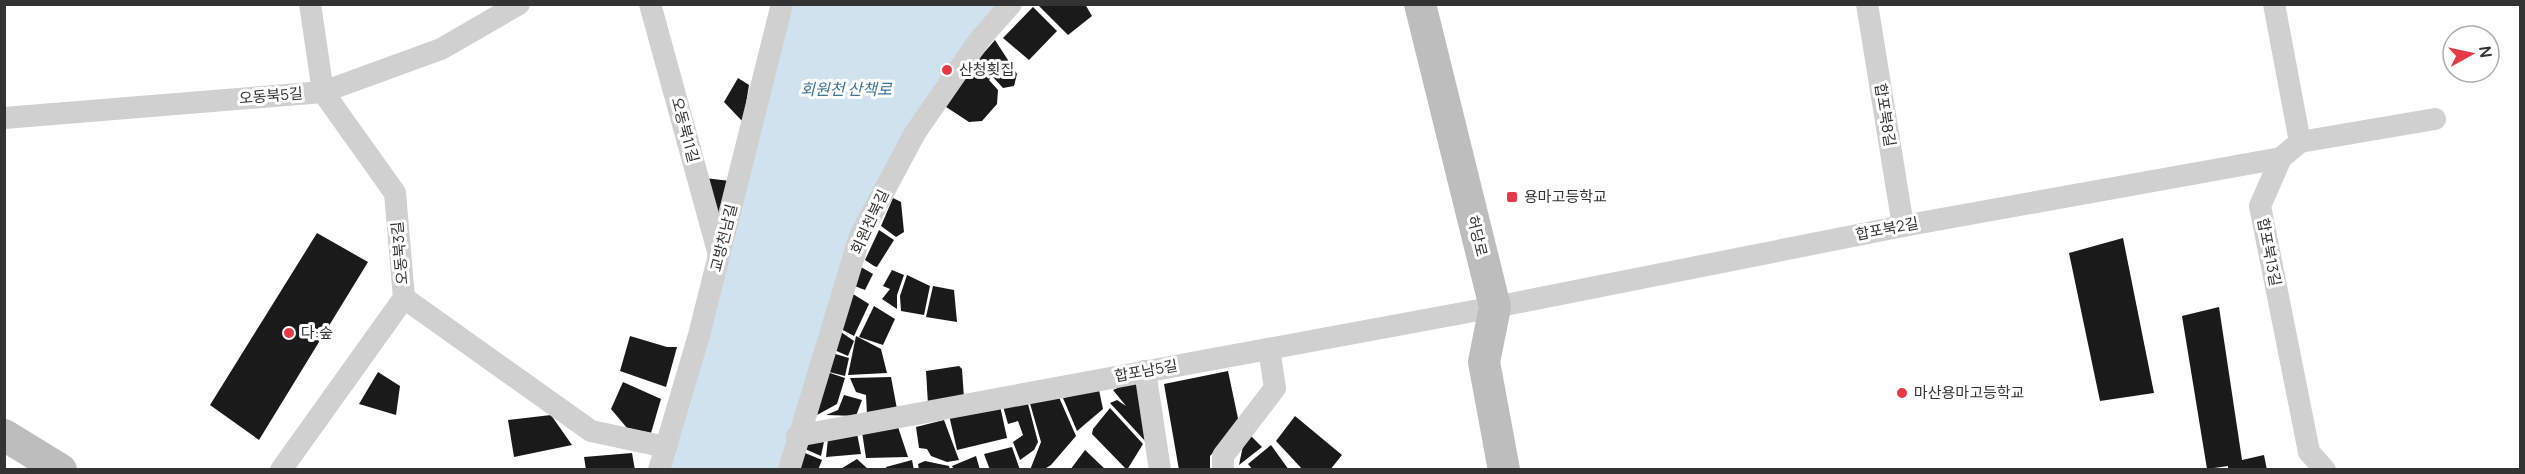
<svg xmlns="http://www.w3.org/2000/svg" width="2525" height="474" font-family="Manrope,'Noto Sans KR',sans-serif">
  <rect width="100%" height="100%" fill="#fff"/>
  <polygon fill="#cfe2ee" points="782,5 1009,5 860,236 789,469 659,470"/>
  <g fill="#1a1a1a">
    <polygon points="1037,4 1085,4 1092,16 1068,35"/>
    <polygon points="1033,7 1057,31 1029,60 1003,38"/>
    <polygon points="995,40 1017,74 1014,86 1003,88 992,76 989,80 998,90 997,104 982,121 969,122 940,103"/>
    <polygon points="738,78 749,85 743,122 724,102"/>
    <polygon points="705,178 730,181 718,233"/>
    <polygon points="893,198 901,202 904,232 896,237 881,226"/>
    <polygon points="879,230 894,240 877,267 874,266 865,260"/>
    <polygon points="317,233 368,262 259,440 210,405"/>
    <polygon points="2123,238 2154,393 2100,401 2069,253"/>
    <polygon points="861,267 873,274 865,290 852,285"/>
    <polygon points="892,270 904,275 897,295 897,309 882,299 890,289 883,286"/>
    <polygon points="907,275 930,286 924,315 901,311 900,296"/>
    <polygon points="933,286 954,290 957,322 926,317"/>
    <polygon points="853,294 869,304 854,336 839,328"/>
    <polygon points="874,306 895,319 883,345 859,337"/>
    <polygon points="2219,307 2242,460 2264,455 2267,470 2228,470 2228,466 2207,469 2182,316"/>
    <polygon points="838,330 854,341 848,356 832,349"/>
    <polygon points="630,336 667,347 677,347 666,387 620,371"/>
    <polygon points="856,336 881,349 887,373 848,375"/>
    <polygon points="832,353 849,358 845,376 825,371"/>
    <polygon points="959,366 962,369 964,398 928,404 926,371"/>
    <polygon points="1228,371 1239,423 1210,456 1210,470 1179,470 1164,384"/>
    <polygon points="378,372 400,386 396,415 359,404"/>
    <polygon points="827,372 845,378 837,404 817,415"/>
    <polygon points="891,377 897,409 867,415 866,395 856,392 850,378"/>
    <polygon points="1133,381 1142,388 1146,442 1110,403 1117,400 1126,406 1113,390"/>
    <polygon points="623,382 661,399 651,433 627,428 611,409"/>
    <polygon points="1099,390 1103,409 1077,431 1063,398"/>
    <polygon points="844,395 862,400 856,416 826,415 838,410"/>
    <polygon points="1058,395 1076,436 1051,465 1043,470 1030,470 1041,442 1029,400"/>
    <polygon points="1027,400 1038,442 1034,450 1020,460 1013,442 1023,435 1018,421 1008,424 1002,403"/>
    <polygon points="1000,406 1007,438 957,450 949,415"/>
    <polygon points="1110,408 1143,444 1127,470 1092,434 1093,429"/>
    <polygon points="551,415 572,445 514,457 508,420"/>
    <polygon points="1295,416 1342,455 1330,470 1303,470 1276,441"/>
    <polygon points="944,420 959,460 947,462 931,456 927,449 919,448 916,427"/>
    <polygon points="898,427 908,457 866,458 862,432"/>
    <polygon points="1246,431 1262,447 1239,465"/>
    <polygon points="857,433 861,454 826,457 828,439"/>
    <polygon points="825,437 821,456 805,449 806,445"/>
    <polygon points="1271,445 1289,470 1253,470 1248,464"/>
    <polygon points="1012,447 1020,470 990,470 984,454"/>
    <polygon points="1085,450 1106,470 1070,470"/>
    <polygon points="632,453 635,470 586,470 584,457"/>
    <polygon points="805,453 822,460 818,470 798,470"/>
    <polygon points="976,456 980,470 954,470 952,466"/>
    <polygon points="857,459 869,470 839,470"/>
    <polygon points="912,460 914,470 887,470 886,467"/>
    <polygon points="925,461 949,466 950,470 919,470 918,464"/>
  </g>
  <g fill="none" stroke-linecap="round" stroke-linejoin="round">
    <g stroke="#d0d0d0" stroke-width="22">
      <polyline points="650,4 719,255"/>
      <polyline points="1867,4 1903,226"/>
      <polyline points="2274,4 2300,142 2281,158 2260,206 2309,452 2325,470"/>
      <polyline points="4,118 323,92 441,49 519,4"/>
      <polyline points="2300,142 2435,119"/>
      <polyline points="404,298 591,431 666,447"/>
      <polyline points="1145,371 1160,470"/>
      <polyline points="797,436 1495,307 1903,226 2281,158"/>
      <polyline points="281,470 404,298 395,193 323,92 310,4"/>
      <polyline points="659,470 699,335 782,4"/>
      <polyline points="789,470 860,236 915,133 980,39 1011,4"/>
      <polyline points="1223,470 1223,456 1275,388 1269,349"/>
    </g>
    <g stroke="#bdbdbd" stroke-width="32">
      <polyline points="1420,4 1495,307 1484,362 1504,470"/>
      <polyline points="4,435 61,470"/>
    </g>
  </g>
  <g fill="#e63946" stroke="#fff" stroke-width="2">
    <circle cx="947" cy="70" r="6"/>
    <rect x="1506" y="191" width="12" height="12" rx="3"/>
    <circle cx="289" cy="333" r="6"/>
    <circle cx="1902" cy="393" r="6"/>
  </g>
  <g text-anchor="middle" stroke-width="6" stroke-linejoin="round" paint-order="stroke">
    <g font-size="15" fill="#333" stroke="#fff" text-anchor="start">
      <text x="959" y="75">산청횟집</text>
      <text x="1524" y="202">용마고등학교</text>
      <text x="301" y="338">다:숲</text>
      <text x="1914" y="398">마산용마고등학교</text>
    </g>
    <g font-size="15" fill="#333" stroke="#fff">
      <text transform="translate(271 96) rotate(-5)" y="5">오동북5길</text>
      <text transform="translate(1885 115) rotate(81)" y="5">합포북8길</text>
      <text transform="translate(685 130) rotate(75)" y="5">오동북11길</text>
      <text transform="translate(870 222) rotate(-65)" y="5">회원천북길</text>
      <text transform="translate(1887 229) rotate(-11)" y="5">합포북2길</text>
      <text transform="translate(1477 236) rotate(76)" y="5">허당로</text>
      <text transform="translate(724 238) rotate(-76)" y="5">교방천남길</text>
      <text transform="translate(2269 252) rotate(79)" y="5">합포북13길</text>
      <text transform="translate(400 253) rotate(-95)" y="5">오동북3길</text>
      <text transform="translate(1146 371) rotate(-10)" y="5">합포남5길</text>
    </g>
    <g font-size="16" font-style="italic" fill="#3f7597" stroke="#fff">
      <text x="846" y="95">회원천 산책로</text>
    </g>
  </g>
  <rect width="2525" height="474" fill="none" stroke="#333333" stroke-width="12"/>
  <g transform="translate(2471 54) rotate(82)"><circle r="28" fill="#ffffff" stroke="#adadad" stroke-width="1.5"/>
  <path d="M0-4.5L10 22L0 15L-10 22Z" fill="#e63946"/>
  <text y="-9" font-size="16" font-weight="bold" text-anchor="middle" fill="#333333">N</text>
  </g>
</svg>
